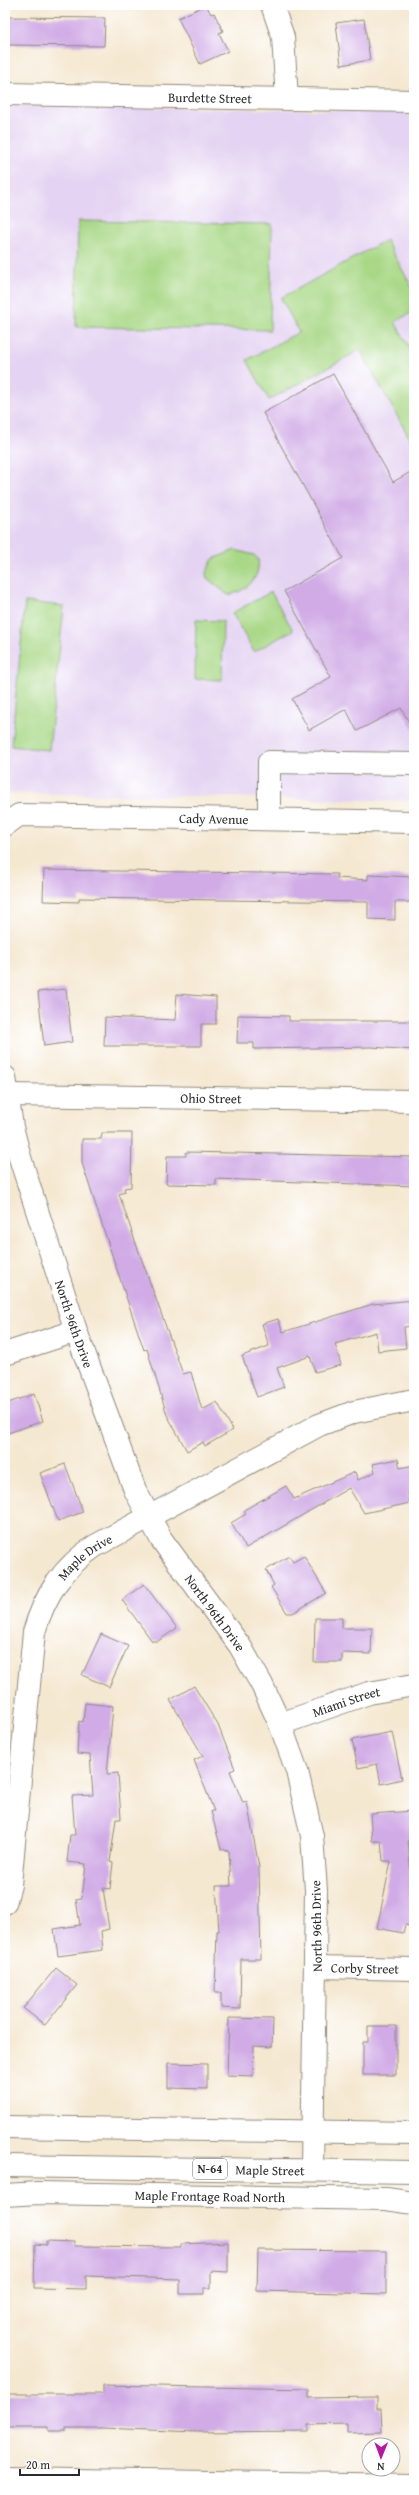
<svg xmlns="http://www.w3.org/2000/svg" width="419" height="2495" font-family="'Gentium Book Plus',serif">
  <rect width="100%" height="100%" fill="#fff"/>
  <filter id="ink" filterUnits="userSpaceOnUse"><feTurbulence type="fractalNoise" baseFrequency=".025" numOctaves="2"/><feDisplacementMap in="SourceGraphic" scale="8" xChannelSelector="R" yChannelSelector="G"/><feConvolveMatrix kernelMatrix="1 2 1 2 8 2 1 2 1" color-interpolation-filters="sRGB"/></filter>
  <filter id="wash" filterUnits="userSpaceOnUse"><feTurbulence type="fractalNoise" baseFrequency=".012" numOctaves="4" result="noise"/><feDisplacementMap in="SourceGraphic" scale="16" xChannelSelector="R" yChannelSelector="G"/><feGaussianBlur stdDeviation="0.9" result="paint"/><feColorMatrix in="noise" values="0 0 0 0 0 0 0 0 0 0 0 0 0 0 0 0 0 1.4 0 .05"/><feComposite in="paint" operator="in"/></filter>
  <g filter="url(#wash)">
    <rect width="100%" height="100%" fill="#f5e8d1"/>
    <polygon fill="#e4d3f2" points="8,105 414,112 414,801 5,793 5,218"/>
    <g fill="#a8d886" stroke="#6a8258">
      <polygon points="78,221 272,224 270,330 76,327"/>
      <polygon points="386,240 414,291 414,311 395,322 414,355 414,446 360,350 269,400 247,360 299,332 281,298"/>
      <path d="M235,550L254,555L258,559C261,578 246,592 228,595L207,578L206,573L213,559Z"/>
      <polygon points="271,592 293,630 254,652 232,613"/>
      <polygon points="25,602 64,606 49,750 11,746"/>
      <polygon points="196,620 223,621 222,680 195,679"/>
    </g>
    <g id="blocks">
      <g fill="#d0abe6">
        <polygon points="206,5 211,14 214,13 223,31 219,33 228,51 200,64 178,18"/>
        <polygon points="7,17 105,18 104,46 6,45"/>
        <polygon points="364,19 370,60 341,65 336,23"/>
        <polygon points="333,374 393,482 414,470 414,731 401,708 357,731 346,709 309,730 292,699 331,677 284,591 343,558 263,413"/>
        <polygon points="44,870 337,874 337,878 368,880 368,875 414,877 414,902 395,902 395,920 368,919 368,902 79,898 79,902 43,901"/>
        <polygon points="66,989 72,1042 44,1046 38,992"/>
        <polygon points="177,994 216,997 216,1024 201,1024 201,1046 104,1046 105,1017 175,1020"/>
        <polygon points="238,1015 289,1016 289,1021 414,1021 414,1050 371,1047 254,1049 254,1043 237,1043"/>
        <polygon points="102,1133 132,1133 131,1187 124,1188 125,1192 119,1194 135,1241 183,1374 191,1372 202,1410 217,1402 233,1430 205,1446 203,1442 187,1451 167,1415 147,1349 144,1350 110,1249 82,1163 82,1139 101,1139"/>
        <polygon points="186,1152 414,1157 414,1186 216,1179 216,1185 166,1184 167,1156 186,1156"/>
        <polygon points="414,1300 414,1326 404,1327 406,1348 378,1351 376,1332 335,1344 341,1365 315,1372 310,1356 277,1368 284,1387 257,1397 242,1356 269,1346 262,1324 278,1319 283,1332 373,1304"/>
        <polygon points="34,1394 43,1421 5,1434 5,1404"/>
        <polygon points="398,1459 400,1468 414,1465 414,1491 408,1493 410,1503 364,1513 349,1488 246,1548 231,1523 246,1514 244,1510 286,1486 294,1499 355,1472 358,1480 375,1472 373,1464"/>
        <polygon points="65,1464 83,1512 58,1521 40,1473"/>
        <polygon points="289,1556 293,1562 304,1556 326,1593 293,1613 287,1613 271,1587 274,1585 266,1570"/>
        <polygon points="144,1584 177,1628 158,1641 152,1641 122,1600"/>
        <polygon points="315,1618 342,1618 342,1628 372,1628 371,1654 342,1653 342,1662 314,1662"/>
        <polygon points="101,1634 128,1646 109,1687 82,1675"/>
        <polygon points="194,1686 218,1725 235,1769 230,1771 243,1803 247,1802 259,1867 261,1959 241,1959 240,2009 221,2008 221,1993 215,1993 217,1931 219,1931 216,1886 231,1886 229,1851 221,1849 211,1811 214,1811 194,1760 203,1756 170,1700"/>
        <polygon points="85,1703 113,1706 107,1774 118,1773 121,1819 116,1819 110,1862 113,1863 110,1889 103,1888 109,1929 101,1931 103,1950 58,1956 54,1929 80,1925 76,1899 82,1898 86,1864 67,1862 70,1835 75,1835 72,1796 93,1795 90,1755 77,1754 79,1721 83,1722"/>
        <polygon points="392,1732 402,1779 381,1784 377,1764 358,1768 352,1740"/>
        <polygon points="414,1811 414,1839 408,1840 412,1890 410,1900 414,1901 414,1927 405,1925 403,1933 377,1928 391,1861 383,1861 381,1841 372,1841 370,1814"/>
        <polygon points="56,1968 77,1985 45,2025 23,2008"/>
        <polygon points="229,2018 273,2019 272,2047 254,2046 253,2076 227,2075"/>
        <polygon points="368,2026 396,2026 396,2075 363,2075 363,2042 368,2042"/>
        <polygon points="168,2063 207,2064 207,2089 168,2088"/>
        <polygon points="46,2241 74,2242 74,2246 181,2247 181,2244 228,2242 228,2272 211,2271 211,2288 204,2288 204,2294 180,2294 180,2279 86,2276 86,2289 34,2288 35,2244 46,2245"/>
        <polygon points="258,2250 386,2251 386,2294 257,2291"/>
        <polygon points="103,2385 309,2389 309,2398 377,2397 377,2408 381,2408 382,2432 347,2433 347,2424 308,2425 308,2431 196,2432 102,2428 66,2428 66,2431 49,2431 49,2427 5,2427 5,2394 103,2394"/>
      </g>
    </g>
  </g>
  <g filter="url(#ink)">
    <use href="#blocks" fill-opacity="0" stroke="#908a7e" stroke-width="1"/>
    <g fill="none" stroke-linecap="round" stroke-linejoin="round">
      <defs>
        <g id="minor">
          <polyline points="272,5 283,37 287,99"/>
          <path id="s1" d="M5,94L414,101"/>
          <polyline points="269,819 269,762 414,764"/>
          <path id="s2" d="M5,825L19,815L414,822"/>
          <path id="s3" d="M5,1077L12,1127L21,1161L76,1331L135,1490L161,1539L240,1646L262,1685L280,1724L297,1771L312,1836L316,1890L312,2170"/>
          <path id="s4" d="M8,1095L414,1101"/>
          <polyline points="5,1354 76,1331"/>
          <path id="s5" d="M280,1724L369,1693L414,1685"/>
          <path id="s6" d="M5,1903L10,1885L34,1632C45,1595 62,1568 95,1546L319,1425L354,1412L414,1400"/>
          <path id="s7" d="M316,1967L414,1969"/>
          <path id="s8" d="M5,2195L38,2193L386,2199L414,2203"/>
          <polyline points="5,2479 414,2485"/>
        </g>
        <g id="major">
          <polyline points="5,2127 414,2133"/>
          <path id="s9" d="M5,2166L414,2172"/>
        </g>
      </defs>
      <use href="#minor" stroke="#908a7e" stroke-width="24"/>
      <use href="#major" stroke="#908a7e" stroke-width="24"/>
      <use href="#minor" stroke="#fff" stroke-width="22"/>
      <use href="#major" stroke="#fff" stroke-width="22"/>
    </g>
  </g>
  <g text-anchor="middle" stroke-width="3.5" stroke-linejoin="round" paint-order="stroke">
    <rect fill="#fff" stroke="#6b6b6b" stroke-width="1" x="193" y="2159" width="34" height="20" rx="3"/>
    <g font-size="12" font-weight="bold" fill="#2b2b2b">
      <text x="210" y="2173">N-64</text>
    </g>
    <g font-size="13" fill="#2b2b2b" stroke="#fff">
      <text dy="5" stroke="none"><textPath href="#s1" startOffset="205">Burdette Street</textPath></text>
      <text dy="5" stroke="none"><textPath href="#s2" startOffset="212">Cady Avenue</textPath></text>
      <text dy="5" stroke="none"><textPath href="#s4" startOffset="203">Ohio Street</textPath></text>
      <text dy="5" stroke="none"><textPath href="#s3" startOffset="257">North 96th Drive</textPath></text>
      <text dy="5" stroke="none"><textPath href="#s6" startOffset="366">Maple Drive</textPath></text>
      <text dy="5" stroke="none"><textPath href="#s3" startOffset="581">North 96th Drive</textPath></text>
      <text dy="5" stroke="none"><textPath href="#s5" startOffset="70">Miami Street</textPath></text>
      <text transform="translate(316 1926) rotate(-91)" y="5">North 96th Drive</text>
      <text dy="5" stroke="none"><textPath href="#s7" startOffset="49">Corby Street</textPath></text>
      <text dy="5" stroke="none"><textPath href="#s9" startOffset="265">Maple Street</textPath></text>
      <text dy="5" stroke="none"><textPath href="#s8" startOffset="205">Maple Frontage Road North</textPath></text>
    </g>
  </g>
  <rect width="419" height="2495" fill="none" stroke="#fff" stroke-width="20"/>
  <g transform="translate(381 2457) rotate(181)"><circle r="19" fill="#ffffff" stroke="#aaaaaa"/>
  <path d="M0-3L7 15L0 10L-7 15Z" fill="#b5179e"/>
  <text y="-6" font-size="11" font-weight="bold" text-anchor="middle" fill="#2b2b2b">N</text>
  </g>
  <path d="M20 2469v6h59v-6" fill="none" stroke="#2b2b2b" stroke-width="2"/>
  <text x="26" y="2469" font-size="12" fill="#2b2b2b" stroke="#ffffff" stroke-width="3" paint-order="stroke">20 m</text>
</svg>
